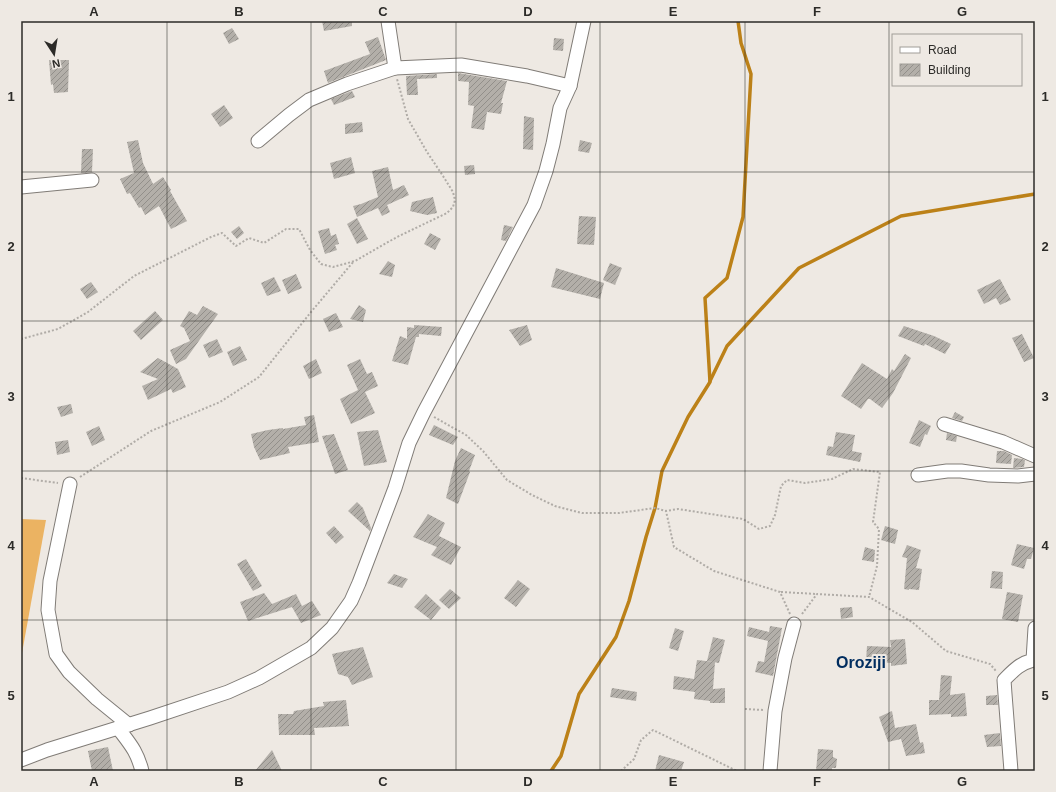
<svg xmlns="http://www.w3.org/2000/svg" width="1056" height="792" font-family="Arial,sans-serif">
  <defs>
    <pattern id="building-hatch" width="6" height="6" patternUnits="userSpaceOnUse"><rect width="6" height="6" fill="#b3afa9"/><path d="M-1 1l2-2M0 6l6-6M5 7l2-2" fill="none" stroke="#928f8a"/></pattern>
  </defs>
  <rect width="100%" height="100%" fill="#eee9e3"/>
  <polygon fill="#ebb362" points="21,519 46,520 22,653 21,653"/>
  <g fill="none" stroke-linecap="round" stroke-linejoin="round">
    <g stroke="#bc8118" stroke-width="3.5">
      <polyline points="710,381 727,346 799,268 901,216 1035,194"/>
      <polyline points="551,771 561,756 579,694 616,637 629,601 646,537 655,508 662,471 688,417 710,382 705,298 727,278 743,217 751,74 741,43 738,21"/>
    </g>
  </g>
  <g fill="url(#building-hatch)">
    <polygon points="322,21 352,21 352,26 324,31"/>
    <polygon points="232,28 239,39 229,44 223,33"/>
    <polygon points="378,37 386,60 328,83 324,71 370,54 365,42"/>
    <polygon points="554,38 564,39 563,51 553,50"/>
    <polygon points="49,60 69,60 68,92 54,93 53,84 51,85"/>
    <polygon points="458,73 507,81 501,103 503,103 501,114 487,112 484,130 471,128 474,106 468,105 469,82 458,81"/>
    <polygon points="437,74 437,78 417,79 418,95 407,95 406,76"/>
    <polygon points="352,91 355,97 334,105 331,99"/>
    <polygon points="224,105 233,118 220,127 211,114"/>
    <polygon points="524,116 534,118 533,150 523,149"/>
    <polygon points="362,122 363,132 345,134 345,124"/>
    <polygon points="138,140 143,163 153,184 163,177 171,190 170,191 187,221 171,229 159,206 145,215 141,207 139,208 130,193 127,194 120,179 134,173 127,142"/>
    <polygon points="580,140 592,143 589,153 578,151"/>
    <polygon points="82,149 93,149 92,172 81,173"/>
    <polygon points="351,157 355,173 334,179 330,163"/>
    <polygon points="474,165 475,174 465,175 464,166"/>
    <polygon points="388,167 393,190 404,185 409,195 387,205 390,212 382,216 378,208 357,217 353,206 361,204 378,197 372,171"/>
    <polygon points="433,197 437,213 427,215 410,211 412,202"/>
    <polygon points="579,216 596,217 594,245 577,244"/>
    <polygon points="357,218 368,239 357,244 347,224"/>
    <polygon points="504,225 513,227 506,241 501,240"/>
    <polygon points="239,226 244,233 237,239 231,232"/>
    <polygon points="329,228 331,236 336,234 339,244 335,245 337,250 325,254 318,231"/>
    <polygon points="430,233 441,239 435,250 424,244"/>
    <polygon points="388,261 395,265 392,277 379,274"/>
    <polygon points="610,263 622,268 615,285 603,280"/>
    <polygon points="556,268 604,283 600,299 551,287"/>
    <polygon points="296,274 302,288 288,294 282,280"/>
    <polygon points="274,277 281,291 267,296 261,283"/>
    <polygon points="1000,279 1011,300 1000,305 996,298 984,304 977,290"/>
    <polygon points="91,282 98,292 87,299 80,289"/>
    <polygon points="359,305 366,310 363,322 350,319"/>
    <polygon points="203,306 218,314 186,359 176,364 170,350 190,341 184,328 180,326 189,311 197,315"/>
    <polygon points="155,311 163,320 141,340 133,331"/>
    <polygon points="336,313 343,327 329,332 323,319"/>
    <polygon points="414,325 442,327 441,336 419,334 419,337 416,337 408,365 392,361 400,336 407,339 407,327 414,328"/>
    <polygon points="527,325 532,340 520,346 509,330"/>
    <polygon points="904,326 934,336 951,344 945,354 925,344 924,346 898,336"/>
    <polygon points="1022,334 1034,358 1024,362 1012,338"/>
    <polygon points="217,339 223,352 209,358 203,345"/>
    <polygon points="240,346 247,360 233,366 227,352"/>
    <polygon points="905,354 911,358 893,393 882,408 870,399 868,399 861,409 841,396 862,363 887,379 892,369 894,371"/>
    <polygon points="158,358 178,369 186,387 173,393 171,389 148,400 142,386 158,379 140,372"/>
    <polygon points="316,359 322,373 309,379 303,366"/>
    <polygon points="360,359 367,374 372,372 378,386 365,392 375,413 351,424 340,399 358,390 347,365"/>
    <polygon points="71,404 73,413 61,417 57,407"/>
    <polygon points="955,412 964,417 962,421 952,418"/>
    <polygon points="314,415 319,442 288,447 290,453 260,460 254,447 251,434 268,430 283,428 283,429 306,425 304,417"/>
    <polygon points="919,420 931,426 927,435 925,434 920,447 909,443"/>
    <polygon points="434,425 458,437 453,445 429,435"/>
    <polygon points="99,426 105,440 92,446 86,432"/>
    <polygon points="378,430 387,462 364,466 357,432"/>
    <polygon points="836,432 855,435 852,451 862,453 860,462 826,455 828,446 833,447"/>
    <polygon points="947,433 957,436 956,442 946,440"/>
    <polygon points="334,434 348,470 335,474 322,436"/>
    <polygon points="68,440 70,452 57,455 55,442"/>
    <polygon points="461,448 475,455 469,471 470,472 458,504 446,498 455,461"/>
    <polygon points="997,451 1004,451 1012,455 1011,464 996,463"/>
    <polygon points="1014,458 1022,459 1025,460 1024,467 1013,468"/>
    <polygon points="357,502 363,508 371,528 370,531 348,511"/>
    <polygon points="428,514 445,523 439,536 461,547 451,565 431,555 437,547 413,537"/>
    <polygon points="334,526 344,537 336,544 326,533"/>
    <polygon points="885,526 898,530 895,544 881,540"/>
    <polygon points="1017,544 1034,548 1031,559 1027,559 1024,569 1011,565"/>
    <polygon points="907,545 921,550 916,568 922,569 919,590 909,589 909,590 904,589 907,558 902,557"/>
    <polygon points="865,547 875,550 874,562 862,560"/>
    <polygon points="246,559 262,586 253,591 237,564"/>
    <polygon points="992,571 1003,572 1002,589 990,588"/>
    <polygon points="394,574 408,579 402,588 387,583"/>
    <polygon points="518,580 530,589 516,607 504,598"/>
    <polygon points="450,589 461,598 449,609 439,600"/>
    <polygon points="1007,592 1023,595 1018,622 1002,619"/>
    <polygon points="264,593 272,604 296,594 302,606 312,601 321,615 301,623 292,607 248,621 240,602"/>
    <polygon points="426,594 441,608 431,620 414,607"/>
    <polygon points="852,607 853,617 841,619 840,608"/>
    <polygon points="770,626 782,628 773,676 755,672 758,661 764,662 768,641 747,636 749,627 769,632"/>
    <polygon points="675,628 684,631 678,651 669,648"/>
    <polygon points="713,637 725,640 719,663 707,661"/>
    <polygon points="905,639 907,664 891,666 891,663 866,661 867,646 891,647 890,640"/>
    <polygon points="363,647 373,677 352,685 348,677 338,674 332,654"/>
    <polygon points="697,660 715,662 713,689 725,688 725,703 710,703 710,701 694,699 695,692 673,689 674,676 694,679"/>
    <polygon points="941,675 952,676 950,695 965,693 967,716 951,717 951,714 929,715 929,700 939,700"/>
    <polygon points="612,688 637,692 636,701 610,697"/>
    <polygon points="997,695 998,705 986,705 986,696"/>
    <polygon points="346,700 349,726 314,728 315,735 279,735 278,714 293,714 294,711 324,706 323,702"/>
    <polygon points="892,711 895,728 916,724 920,743 923,742 925,753 906,756 901,739 888,742 879,717"/>
    <polygon points="1000,733 1001,746 987,747 984,735"/>
    <polygon points="108,747 113,771 92,771 88,751"/>
    <polygon points="818,749 833,750 833,757 837,759 836,768 832,768 832,771 816,771"/>
    <polygon points="272,750 282,771 255,771"/>
    <polygon points="659,755 684,762 681,771 655,771"/>
  </g>
  <g fill="none" stroke-linecap="round" stroke-linejoin="round">
    <defs>
      <g id="street">
        <polyline points="388,21 395,68 461,65 527,76 570,86"/>
        <polyline points="258,141 289,115 309,100 347,84 395,68"/>
        <polyline points="21,187 92,180"/>
        <polyline points="944,424 1003,442 1035,456"/>
        <polyline points="918,475 947,471 961,471 989,475 1018,476 1035,474"/>
        <polyline points="70,484 50,581 48,610 56,654 69,672 97,699 129,725"/>
        <path d="M118,728C130,744 137,751 142,771"/>
        <polyline points="21,760 47,750 150,718 228,692 259,678 311,648 332,628 351,601 359,583 395,488 409,443 424,412 534,205 546,171 553,144 560,108 570,86 584,21"/>
        <polyline points="770,771 775,711 785,658 794,624"/>
        <path d="M1011,771L1005,694L1004,680C1014,670 1019,664 1033,660L1035,628"/>
      </g>
    </defs>
    <use href="#street" stroke="#807c77" stroke-width="15"/>
    <g stroke="#b0aca7" stroke-width="2" stroke-dasharray="2 2" stroke-linecap="butt">
      <polyline points="21,339 58,329 88,312 134,276 211,237 222,233 236,246 249,238 264,243 286,229 299,229 310,250 321,264 333,267 355,261 397,237 447,213 453,207 455,200 453,192 443,176 427,152 408,119 397,79"/>
      <polyline points="434,417 466,435 483,451 507,480 532,495 555,506 582,513 619,513 655,508 666,511"/>
      <polyline points="80,477 151,431 220,402 259,377 311,312 354,261"/>
      <polyline points="21,478 58,483"/>
      <polyline points="781,592 817,594"/>
      <polyline points="790,614 780,592 714,571 674,547 666,511 678,509 743,519 759,529 770,526 775,515 781,486 787,480 805,483 832,479 853,469 880,472 873,522 879,529 877,566 869,597"/>
      <polyline points="802,614 817,594 869,597 912,622 946,651 990,664 996,671"/>
      <polyline points="745,709 764,710"/>
      <polyline points="621,771 634,759 641,740 653,730 737,771"/>
    </g>
    <use href="#street" stroke="#fff" stroke-width="13"/>
  </g>
  <path fill="none" stroke="#2c2b28" stroke-width="1" stroke-opacity="0.55" d="M167,21V771M311,21V771M456,21V771M600,21V771M745,21V771M889,21V771M21,172H1035M21,321H1035M21,471H1035M21,620H1035"/>
  <g text-anchor="middle" stroke-width="4" stroke-linejoin="round" paint-order="stroke">
    <g font-size="16" font-weight="bold" fill="#002d5f" stroke="#eee9e3">
      <text x="861" y="668">Oroziji</text>
    </g>
  </g>
  <rect width="1056" height="792" fill="none" stroke="#eee9e3" stroke-width="44"/>
  <rect x="892" y="34" width="130" height="52" fill="#eee9e3" stroke="#a09d98"/>
  <rect x="900" y="47" width="20" height="6" fill="#ffffff" stroke="#a09d98"/>
  <text x="928" y="54" font-size="12" fill="#2c2b28">Road</text>
  <rect x="900" y="64" width="20" height="12" fill="url(#building-hatch)" stroke="#a09d98"/>
  <text x="928" y="74" font-size="12" fill="#2c2b28">Building</text>
  <g transform="translate(54 54) rotate(168)" stroke="#eee9e3" stroke-width="3" paint-order="stroke">
  <path d="M0-3L7 15L0 10L-7 15Z" fill="#2c2b28"/>
  <text y="-6" font-size="11" font-weight="bold" text-anchor="middle" fill="#2c2b28">N</text>
  </g>
  <rect x="22" y="22" width="1012" height="748" fill="none" stroke="#2c2b28" stroke-width="1.5"/>
  <g font-size="13" text-anchor="middle" font-weight="bold" fill="#2c2b28">
    <text x="94" y="16">A</text>
    <text x="239" y="16">B</text>
    <text x="383" y="16">C</text>
    <text x="528" y="16">D</text>
    <text x="673" y="16">E</text>
    <text x="817" y="16">F</text>
    <text x="962" y="16">G</text>
    <text x="11" y="101">1</text>
    <text x="1045" y="101">1</text>
    <text x="11" y="251">2</text>
    <text x="1045" y="251">2</text>
    <text x="11" y="401">3</text>
    <text x="1045" y="401">3</text>
    <text x="11" y="550">4</text>
    <text x="1045" y="550">4</text>
    <text x="11" y="700">5</text>
    <text x="1045" y="700">5</text>
    <text x="94" y="786">A</text>
    <text x="239" y="786">B</text>
    <text x="383" y="786">C</text>
    <text x="528" y="786">D</text>
    <text x="673" y="786">E</text>
    <text x="817" y="786">F</text>
    <text x="962" y="786">G</text>
  </g>
</svg>
